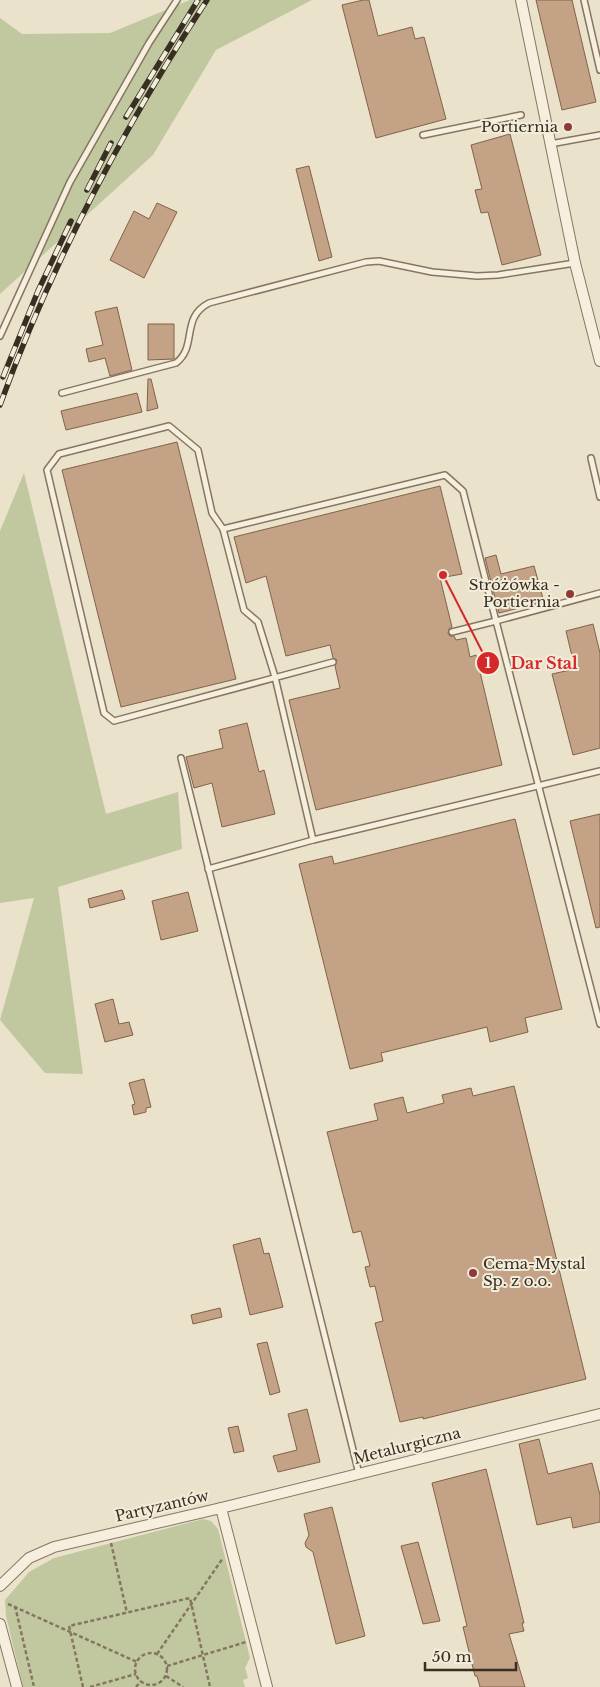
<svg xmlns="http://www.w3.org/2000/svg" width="600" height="1687" font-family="'Libre Baskerville',serif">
  <rect width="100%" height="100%" fill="#eae2cb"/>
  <g fill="#c1c8a0">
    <polygon points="190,0 312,0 216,50 153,155 0,294 0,18 22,34 110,33"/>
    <polygon points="24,473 106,814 178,792 182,849 58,887 83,1074 45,1073 0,1020 34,898 0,903 0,531"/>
    <polygon points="203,1519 211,1521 218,1529 250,1658 245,1668 248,1678 243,1680 245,1687 23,1687 6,1616 5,1600 29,1572 54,1558"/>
  </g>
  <g fill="#c4a285" stroke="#826249">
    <polygon points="363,0 369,0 378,36 412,27 415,39 424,37 446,119 376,138 342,5"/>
    <polygon points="536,0 572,0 596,102 562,110"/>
    <polygon points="510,134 541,255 502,265 488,212 481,213 475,190 482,189 471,145"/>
    <polygon points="309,166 332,257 319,261 296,169"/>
    <polygon points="157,203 177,212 144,278 110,260 134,211 149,219"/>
    <polygon points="117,307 132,370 110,376 105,358 89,362 86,349 103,345 95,312"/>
    <polygon points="148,324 174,324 174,359 148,360"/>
    <polygon points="148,379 151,379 158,408 147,411"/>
    <polygon points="137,393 142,412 66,430 61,411"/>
    <polygon points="177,442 236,679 121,707 62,470"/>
    <polygon points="440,486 462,574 440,578 452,627 449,629 448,633 450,636 454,636 456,640 466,638 470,657 476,655 502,765 316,810 289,700 340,688 335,666 337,660 333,658 330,645 286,656 266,576 246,583 234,537"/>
    <polygon points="496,555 501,574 534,566 544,602 499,613 485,558"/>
    <polygon points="593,624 600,653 600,748 573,755 552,674 575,669 566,631"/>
    <polygon points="247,723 259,772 264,770 275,814 222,827 212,783 194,788 186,757 223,748 219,730"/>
    <polygon points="600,814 600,927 596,928 570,821"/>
    <polygon points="515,819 562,1009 525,1018 528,1032 490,1042 487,1027 381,1053 383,1061 350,1069 299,864 332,856 334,864"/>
    <polygon points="122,890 125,899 90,908 88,899"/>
    <polygon points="188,892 198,931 161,940 152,901"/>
    <polygon points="113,999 119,1024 129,1022 133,1035 105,1042 95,1004"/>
    <polygon points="144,1079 151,1107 146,1108 146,1112 134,1115 132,1105 135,1104 129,1083"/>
    <polygon points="514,1086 586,1379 423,1419 423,1417 400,1422 375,1323 383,1321 375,1286 370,1287 365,1267 370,1266 361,1231 353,1233 327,1132 378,1120 374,1104 403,1097 407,1113 444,1103 442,1095 471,1088 473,1096"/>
    <polygon points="260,1238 264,1254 269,1253 283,1307 250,1315 233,1245"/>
    <polygon points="220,1308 222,1317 193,1324 191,1315"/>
    <polygon points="267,1342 280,1392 270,1395 257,1344"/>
    <polygon points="307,1409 320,1462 278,1472 273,1456 297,1450 288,1414"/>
    <polygon points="238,1426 244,1451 234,1453 228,1428"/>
    <polygon points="539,1439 548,1474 592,1463 600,1495 600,1522 573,1528 571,1517 537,1525 519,1444"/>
    <polygon points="486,1469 524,1623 522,1623 524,1631 509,1634 525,1687 480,1687 477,1676 475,1676 463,1627 467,1626 432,1483"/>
    <polygon points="332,1507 365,1636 336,1644 313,1552 306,1547 305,1543 309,1535 304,1514"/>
    <polygon points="418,1542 440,1621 423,1624 401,1546"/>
  </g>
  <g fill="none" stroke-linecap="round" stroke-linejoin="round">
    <defs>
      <g id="lane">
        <polyline points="584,0 600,70"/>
        <polyline points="423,135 521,115"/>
        <polyline points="550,144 600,135"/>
        <polyline points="0,336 70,182 149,43 177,0"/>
        <path d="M62,393L176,363C198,346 180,318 209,303L366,262L379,261L432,272L477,276L498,275L575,263"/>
        <polyline points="591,458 600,497"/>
        <polyline points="223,529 244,610 258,622 275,677 313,840"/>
        <polyline points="452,632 496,621 600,1024"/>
        <polyline points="333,662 114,721 104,713 47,470 59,454 169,426 198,450 212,513 223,529 445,475 463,491 496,621 600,593"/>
        <polyline points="181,758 359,1474"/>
        <polyline points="208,869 313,840 600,771"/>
      </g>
      <g id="street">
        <polyline points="521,0 575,263 600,361"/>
        <polyline points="221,1508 267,1687"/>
        <polyline points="0,1586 29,1558 54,1547 221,1508 600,1414"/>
        <polyline points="0,1624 17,1687"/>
      </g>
    </defs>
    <use href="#lane" stroke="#857661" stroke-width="8"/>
    <use href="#street" stroke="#857661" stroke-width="12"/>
    <g stroke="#857661" stroke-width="2.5" stroke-dasharray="4 2.5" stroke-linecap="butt">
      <polyline points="111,1543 127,1613"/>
      <polyline points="8,1604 137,1662"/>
      <polyline points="15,1606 34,1687"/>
      <circle cx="151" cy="1669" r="16"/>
      <polyline points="157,1654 223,1558"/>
      <polyline points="167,1666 246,1642"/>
      <polyline points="166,1676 183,1687"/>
      <polyline points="83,1687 69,1626 190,1598 210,1687"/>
      <polyline points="90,1687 136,1674"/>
      <polyline points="136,1687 141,1681"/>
    </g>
    <use href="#lane" stroke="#f6efdd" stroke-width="5"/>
    <use href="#street" stroke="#f6efdd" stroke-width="10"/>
    <defs>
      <g id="rail">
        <polyline points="126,117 198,0"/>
        <polyline points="87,190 111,143"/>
        <polyline points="3,377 38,291 71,221"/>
        <path d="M0,405C52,262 124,127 207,0"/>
      </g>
    </defs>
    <use href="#rail" stroke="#382e22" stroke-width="5.5"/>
    <use href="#rail" stroke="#f2ecda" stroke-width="4" stroke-dasharray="11" stroke-linecap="butt"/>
  </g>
  <g fill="#8e3a37" stroke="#f2ecda" stroke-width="2">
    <circle cx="568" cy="127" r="5"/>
    <circle cx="570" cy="594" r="5"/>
    <circle cx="473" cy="1273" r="5"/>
  </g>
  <g text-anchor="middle" stroke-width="4" stroke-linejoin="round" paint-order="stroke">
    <g font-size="15" fill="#382e22" stroke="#f2ecda" text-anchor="end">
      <text x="558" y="132">Portiernia</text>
      <text x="560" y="590">Stróżówka -<tspan x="560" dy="17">Portiernia</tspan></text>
      <text x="483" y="1269" text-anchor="start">Cema-Mystal<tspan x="483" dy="17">Sp. z o.o.</tspan></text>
    </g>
    <g font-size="15" fill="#382e22" stroke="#f2ecda">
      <text transform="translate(407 1446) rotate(-14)" y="5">Metalurgiczna</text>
      <text transform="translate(162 1506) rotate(-13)" y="5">Partyzantów</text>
    </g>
  </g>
  <path fill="none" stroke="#d62828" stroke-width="2" d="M443 575L488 663"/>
  <g fill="#d62828" stroke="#f2ecda" stroke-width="2">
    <circle cx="443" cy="575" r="5"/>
    <circle cx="488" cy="663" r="12"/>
  </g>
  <g font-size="15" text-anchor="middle" font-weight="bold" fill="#fff">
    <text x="488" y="668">1</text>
  </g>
  <g font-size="16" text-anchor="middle" font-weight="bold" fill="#d62828" stroke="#f2ecda" stroke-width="4" stroke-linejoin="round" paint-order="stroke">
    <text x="544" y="669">Dar Stal</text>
  </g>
  <path d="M425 1662v8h91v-8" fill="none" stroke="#382e22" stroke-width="2.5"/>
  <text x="432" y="1662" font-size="15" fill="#382e22" stroke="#f2ecda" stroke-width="4" paint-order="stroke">50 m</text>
</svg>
